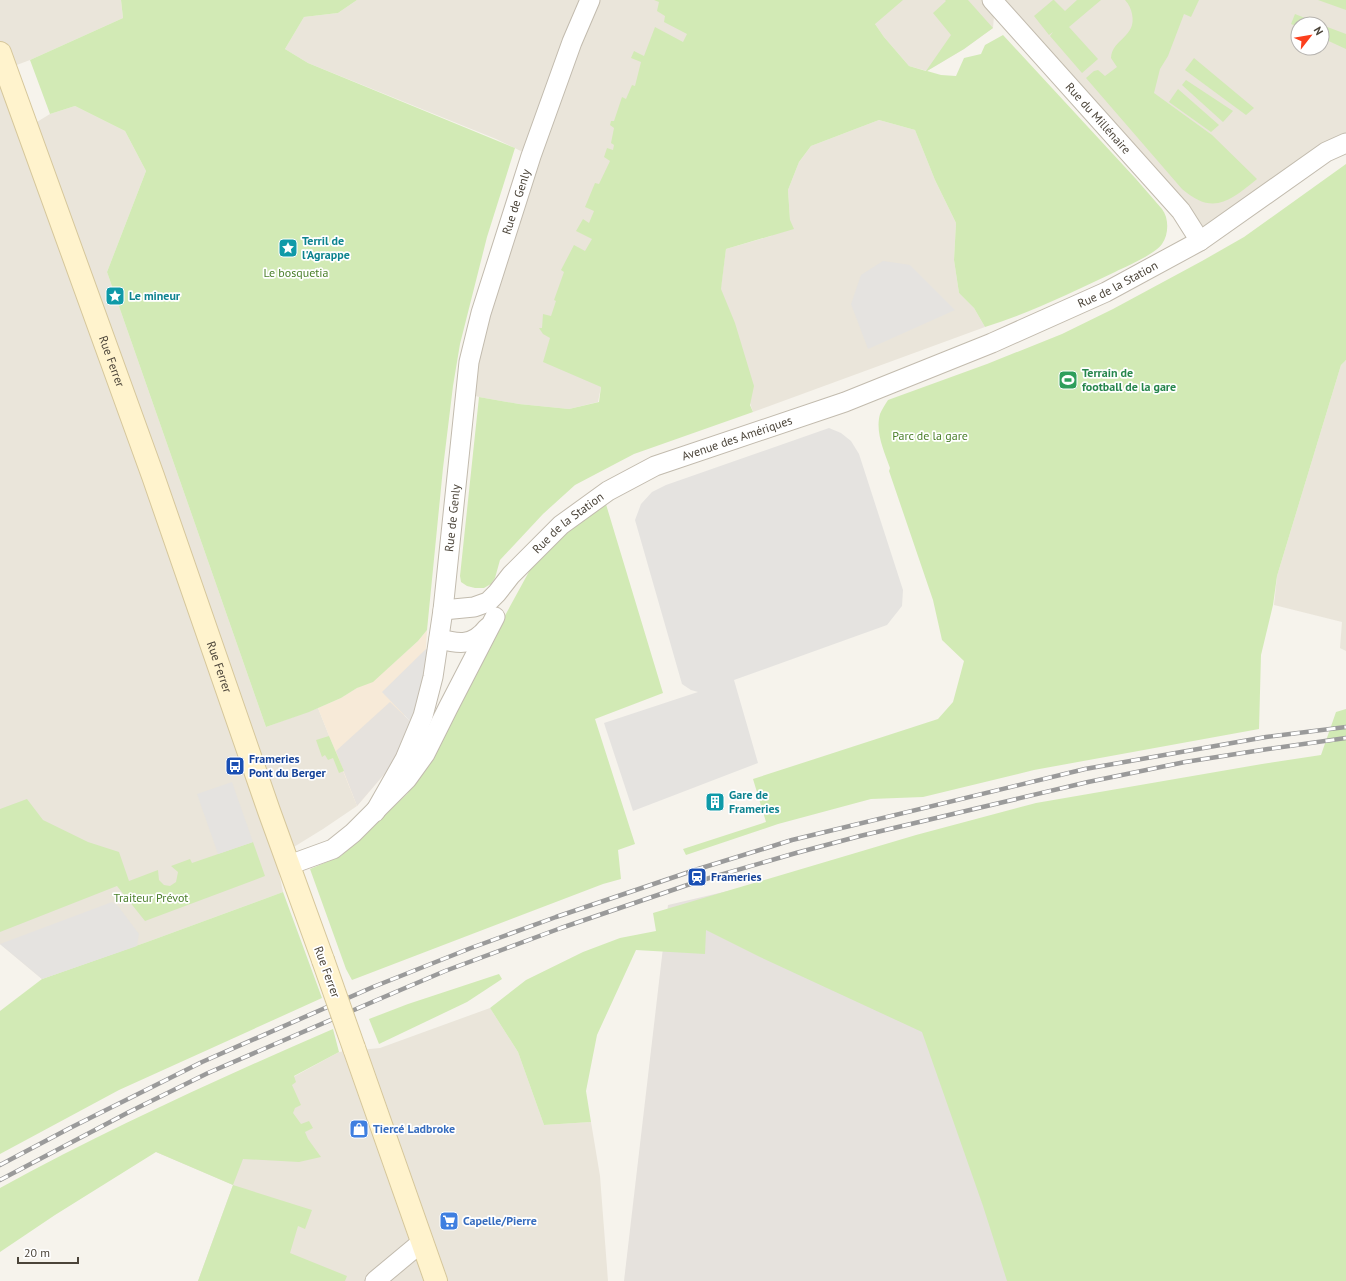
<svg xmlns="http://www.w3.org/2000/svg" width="1346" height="1281" font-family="'PT Sans',sans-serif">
  <rect width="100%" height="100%" fill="#f6f3ec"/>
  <g fill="#eae5da" fill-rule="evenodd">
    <polygon points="0,0 121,0 123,18 30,60 6,69 27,128 50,114 75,106 125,131 146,171 107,272 266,727 318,708 357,806 323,829 276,858 283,892 147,942 42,979 0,944"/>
    <polygon points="357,0 755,0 601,387 598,402 569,409 519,404 479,397 465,393 531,156 496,139 308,63 285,49 304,17 338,13"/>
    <path d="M851,0H1346V135L1200,241L995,4L993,28L964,49L927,71L909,66L884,37L875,24ZM1298,24H1322V48H1298Z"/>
    <polygon points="879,120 915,130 935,180 956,223 954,260 959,293 974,308 985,327 753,412 718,309 726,249 771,236 790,220 788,190 799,162 811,146"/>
    <polygon points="1346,360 1346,651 1340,648 1342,622 1274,605 1277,576 1341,365"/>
    <polygon points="490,1008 518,1052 544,1125 591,1122 600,1176 608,1281 198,1281 233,1185 156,1152 339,1052 380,1048"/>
  </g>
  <polygon fill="#f7ead8" points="427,630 426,649 386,772 357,806 318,708 341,698 387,669 418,641"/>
  <g fill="#e6e2dd">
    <polygon points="390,702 412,723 406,739 386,772 357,806 336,751"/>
    <polygon points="1290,760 1346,1281 624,1281 668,905"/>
  </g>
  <g fill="#d2eab5">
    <polygon points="121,0 357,0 338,13 304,17 285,49 308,63 515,148 487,237 460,344 453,386 443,468 427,630 418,641 373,682 357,688 341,698 309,712 266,727 107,272 146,171 125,131 75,106 50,114 30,60 123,18"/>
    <path d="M654,0H903L875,24L884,37L909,66L926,71L951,35L933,13L946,1L945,0H968L993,28L964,49L927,71L941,75L956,76L964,58L981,54L985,45L1003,35L1136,179L1162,209C1169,218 1169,234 1162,244C1155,254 1127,266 1115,272C1073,292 1030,313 985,327L974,308L959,293L954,260L956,223L935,180L915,130L879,120L811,146L799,162L788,190L790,220L794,229L726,249L721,289L735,323L754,386L750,405L753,412L634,454L575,485L543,514L500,560L495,578L491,584L484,588H475L467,586L461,582L460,576L479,397L519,404L569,409L599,402L601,387L543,362L550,338L543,334L539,328H542L543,314L551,316L556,301L554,300L564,272L561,270L574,245L585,251L592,239L576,231L583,219L589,223L594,211L585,207L595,183L599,184L610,161L604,157L607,148L613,150L614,145L611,143L614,128L610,125L611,121H614L622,97L626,99L632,85L635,86L641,62L631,58L634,51L644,56L655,27L683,42L687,34L664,22L665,16L657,11L659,2Z"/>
    <polygon points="1053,0 1054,0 1065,11 1077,0 1101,0 1069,27 1098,59 1082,73 1050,36 1053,32 1049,35 1034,16"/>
    <path d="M1125,0H1199L1191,17L1184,14L1168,56L1160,69L1154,93L1212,135L1257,179C1230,201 1213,216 1182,189L1086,78L1094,71L1098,70L1105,76L1117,67L1111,58C1112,39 1137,37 1132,14C1131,9 1129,4 1125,0Z"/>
    <polygon points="1318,0 1346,0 1346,10"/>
    <polygon points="1295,14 1320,24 1298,24 1298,27 1291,24"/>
    <polygon points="1322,25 1346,34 1346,49 1322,38"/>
    <polygon points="1194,58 1254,108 1246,115 1185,70"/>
    <polygon points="1186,80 1233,111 1223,122 1182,85"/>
    <polygon points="1178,89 1219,125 1211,132 1169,102"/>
    <path d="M1346,164V360L1341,365L1277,576L1273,605L1261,655L1259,729L1034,770L923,797L871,799L778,824L686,855L683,849L766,822L753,779L938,719L953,702L964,661L942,640L933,600L889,471L890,468C884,451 875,432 880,414C882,409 885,405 888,400L987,364L1062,334L1113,309L1202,261L1244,237Z"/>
    <polygon points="605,501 663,693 595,719 635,844 618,850 621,879 603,884 352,980 346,969 310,869 341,856 407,794 430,764 502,621 531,568 567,531"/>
    <polygon points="1346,709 1346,1281 1007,1281 983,1206 922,1032 760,957 706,930 705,954 636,950 597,1035 586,1091 591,1122 544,1125 518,1052 490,1008 526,980 583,952 620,938 656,931 653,913 916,835 1036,803 1262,764 1321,755 1336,712"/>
    <polygon points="329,736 344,771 339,773 333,758 328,760 325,755 322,757 316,740"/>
    <polygon points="27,799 43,820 88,842 119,852 129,881 158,870 159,880 164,885 170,886 176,882 178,872 171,866 190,859 192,863 253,842 265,876 145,921 117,886 0,932 0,809"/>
    <polygon points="283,892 322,998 119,1090 0,1154 0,1011 42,979 147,942"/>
    <polygon points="499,974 502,979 467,1002 379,1044 369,1019 408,1004"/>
    <path d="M333,1029L339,1052L294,1076L296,1082L292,1085L301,1105L295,1108L293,1113L301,1124L309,1121L313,1128L305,1132L308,1139L321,1157L299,1162L243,1159L233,1185L312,1210L305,1229L298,1226L290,1253L347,1276L345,1281H198L233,1185L156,1152L55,1215L0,1252V1188C108,1129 220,1078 333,1029Z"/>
  </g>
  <g fill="#e5e3e0">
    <polygon points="883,261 910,265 955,310 868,349 851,304 861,275"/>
    <polygon points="829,428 841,433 851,441 859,454 903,590 902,606 887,625 734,680 758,763 633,811 604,723 698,692 691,690 682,684 635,520 641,504 652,492 666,485"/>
    <polygon points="426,649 437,652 412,723 382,692"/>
    <polygon points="232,782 253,842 218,854 197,794"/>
    <polygon points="112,902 118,906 139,934 137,946 42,979 0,944"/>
  </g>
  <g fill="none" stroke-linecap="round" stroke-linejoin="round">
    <defs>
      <g id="street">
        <path id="s1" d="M992,0L1181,211L1200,241"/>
        <path id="s2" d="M443,610L474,607L488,602L497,593L511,575L561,525L608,491L655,466L845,402L992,343L1106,292L1200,241L1326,152L1346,143"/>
        <path d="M439,639C459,644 473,646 487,628"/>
        <path id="s3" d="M375,812L405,759L423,716L433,677L443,610L469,362L481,313L531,156L572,42L590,0"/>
        <polyline points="289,865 333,849 353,833 407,779 425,754 448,708 495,617"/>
        <polyline points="375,1281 423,1241"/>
      </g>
      <g id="secondary">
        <path id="s4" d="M0,53L153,476L269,811L323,960"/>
        <polyline points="354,1048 436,1281"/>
      </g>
    </defs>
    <use href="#street" stroke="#c2bbae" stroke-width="21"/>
    <use href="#secondary" stroke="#d6c79b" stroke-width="24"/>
    <use href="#street" stroke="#fff" stroke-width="19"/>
    <use href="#secondary" stroke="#fff3cd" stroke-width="22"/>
    <defs>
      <g id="rail">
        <polyline points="0,1165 70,1128 202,1062 373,987 471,948 556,917 695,870 792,840 1085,769 1266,737 1346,727"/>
        <polyline points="0,1180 129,1112 208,1073 377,1000 445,971 561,928 699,881 796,853 860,836 1088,782 1185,762 1268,749 1346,738"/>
      </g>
    </defs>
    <use href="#rail" stroke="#9a9a9a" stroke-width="4.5"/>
    <use href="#rail" stroke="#fff" stroke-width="3" stroke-dasharray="9" stroke-linecap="butt"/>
    <defs>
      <polyline id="secondary-bridge" points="323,960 354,1048"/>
    </defs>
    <use href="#secondary-bridge" stroke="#d6c79b" stroke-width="24" stroke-linecap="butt"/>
    <use href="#secondary-bridge" stroke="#fff3cd" stroke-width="22"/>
  </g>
  <defs>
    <symbol id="sight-square" viewBox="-11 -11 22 22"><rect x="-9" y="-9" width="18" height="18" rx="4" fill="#0f9aa8" stroke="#fff"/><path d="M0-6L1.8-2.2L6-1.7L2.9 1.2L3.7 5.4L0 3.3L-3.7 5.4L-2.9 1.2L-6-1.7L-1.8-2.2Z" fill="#fff"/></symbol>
    <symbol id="stadium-square" viewBox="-11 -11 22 22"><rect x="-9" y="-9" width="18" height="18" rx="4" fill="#2e9e5b" stroke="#fff"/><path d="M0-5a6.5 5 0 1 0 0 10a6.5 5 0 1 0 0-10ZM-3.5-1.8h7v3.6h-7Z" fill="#fff"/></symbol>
    <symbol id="bus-square" viewBox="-11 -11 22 22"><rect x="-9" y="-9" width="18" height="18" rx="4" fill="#1a4fb4" stroke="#fff"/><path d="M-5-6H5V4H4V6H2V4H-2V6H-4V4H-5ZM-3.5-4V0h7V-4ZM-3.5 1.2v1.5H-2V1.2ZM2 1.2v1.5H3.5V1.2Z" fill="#fff"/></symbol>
    <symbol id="building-square" viewBox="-11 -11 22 22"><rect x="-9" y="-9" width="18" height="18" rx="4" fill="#0f9aa8" stroke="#fff"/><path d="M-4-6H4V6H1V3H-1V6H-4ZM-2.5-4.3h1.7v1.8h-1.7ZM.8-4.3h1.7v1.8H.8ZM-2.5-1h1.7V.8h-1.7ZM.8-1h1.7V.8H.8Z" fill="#fff"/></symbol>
    <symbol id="station-square" viewBox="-11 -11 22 22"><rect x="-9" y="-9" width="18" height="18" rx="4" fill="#1a4fb4" stroke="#fff"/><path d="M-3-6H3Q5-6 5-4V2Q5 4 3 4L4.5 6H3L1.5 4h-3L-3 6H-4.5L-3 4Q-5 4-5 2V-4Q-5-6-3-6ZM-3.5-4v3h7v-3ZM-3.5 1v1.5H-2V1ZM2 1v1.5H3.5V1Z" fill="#fff"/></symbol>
    <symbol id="shop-square" viewBox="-11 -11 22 22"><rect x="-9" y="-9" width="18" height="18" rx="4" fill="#3f7fe0" stroke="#fff"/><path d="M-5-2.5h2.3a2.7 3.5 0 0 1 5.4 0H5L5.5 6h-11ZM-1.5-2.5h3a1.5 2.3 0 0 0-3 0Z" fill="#fff"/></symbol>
    <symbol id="supermarket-square" viewBox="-11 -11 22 22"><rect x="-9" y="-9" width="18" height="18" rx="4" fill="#3f7fe0" stroke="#fff"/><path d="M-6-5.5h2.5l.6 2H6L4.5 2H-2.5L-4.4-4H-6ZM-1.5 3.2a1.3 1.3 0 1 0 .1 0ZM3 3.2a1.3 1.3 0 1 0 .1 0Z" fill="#fff"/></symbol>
  </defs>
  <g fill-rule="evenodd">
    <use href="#sight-square" x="277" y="237" width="22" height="22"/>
    <use href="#sight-square" x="104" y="285" width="22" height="22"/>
    <use href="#stadium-square" x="1057" y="369" width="22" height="22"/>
    <use href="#bus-square" x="224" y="755" width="22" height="22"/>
    <use href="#building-square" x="704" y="791" width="22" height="22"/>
    <use href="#station-square" x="686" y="866" width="22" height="22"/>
    <use href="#shop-square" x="348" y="1118" width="22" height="22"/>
    <use href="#supermarket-square" x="438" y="1210" width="22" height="22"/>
  </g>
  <g text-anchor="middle" stroke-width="3.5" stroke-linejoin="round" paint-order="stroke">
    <g font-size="12" fill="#4b4439" stroke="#fff">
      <text dy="4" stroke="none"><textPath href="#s1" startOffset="159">Rue du Millénaire</textPath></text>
      <text dy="4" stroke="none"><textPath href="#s3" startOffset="632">Rue de Genly</textPath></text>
      <text dy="4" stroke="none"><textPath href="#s2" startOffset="761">Rue de la Station</textPath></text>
      <text dy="4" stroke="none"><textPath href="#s4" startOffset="328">Rue Ferrer</textPath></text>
      <text dy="4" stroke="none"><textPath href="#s2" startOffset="350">Avenue des Amériques</textPath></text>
      <text dy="4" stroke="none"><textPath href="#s3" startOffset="308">Rue de Genly</textPath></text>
      <text dy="4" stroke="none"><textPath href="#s2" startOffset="159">Rue de la Station</textPath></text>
      <text dy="4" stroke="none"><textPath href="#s4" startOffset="652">Rue Ferrer</textPath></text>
      <text transform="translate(327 972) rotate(70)" y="4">Rue Ferrer</text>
    </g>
    <g font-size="12" font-weight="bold" fill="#0d838f" stroke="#fff" text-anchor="start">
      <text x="302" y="245">Terril de<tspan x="302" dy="14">l'Agrappe</tspan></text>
      <text x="129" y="300">Le mineur</text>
      <text x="729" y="799">Gare de<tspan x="729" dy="14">Frameries</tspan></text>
    </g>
    <g font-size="12" fill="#4a7f2a" stroke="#fff">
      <text x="296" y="277">Le bosquetia</text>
      <text x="930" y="440">Parc de la gare</text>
      <text x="151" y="902">Traiteur Prévot</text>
    </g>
    <g font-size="12" font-weight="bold" fill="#27864d" stroke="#fff" text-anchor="start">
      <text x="1082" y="377">Terrain de<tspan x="1082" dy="14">football de la gare</tspan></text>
    </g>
    <g font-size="12" font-weight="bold" fill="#164399" stroke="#fff" text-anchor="start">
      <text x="249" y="763">Frameries<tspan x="249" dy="14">Pont du Berger</tspan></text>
      <text x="711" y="881">Frameries</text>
    </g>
    <g font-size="12" font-weight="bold" fill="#366cbe" stroke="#fff" text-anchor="start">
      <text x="373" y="1133">Tiercé Ladbroke</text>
      <text x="463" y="1225">Capelle/Pierre</text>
    </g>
  </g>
  <g transform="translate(1310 36) rotate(59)"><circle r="19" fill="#ffffff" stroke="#b7b4b0"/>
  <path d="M0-3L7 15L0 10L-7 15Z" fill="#fc3f1d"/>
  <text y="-6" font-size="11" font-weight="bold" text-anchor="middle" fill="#4b4439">N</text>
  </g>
  <path d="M18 1257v6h60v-6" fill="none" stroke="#4b4439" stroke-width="2"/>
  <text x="24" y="1257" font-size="12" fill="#4b4439" stroke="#ffffff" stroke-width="3" paint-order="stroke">20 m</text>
</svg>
